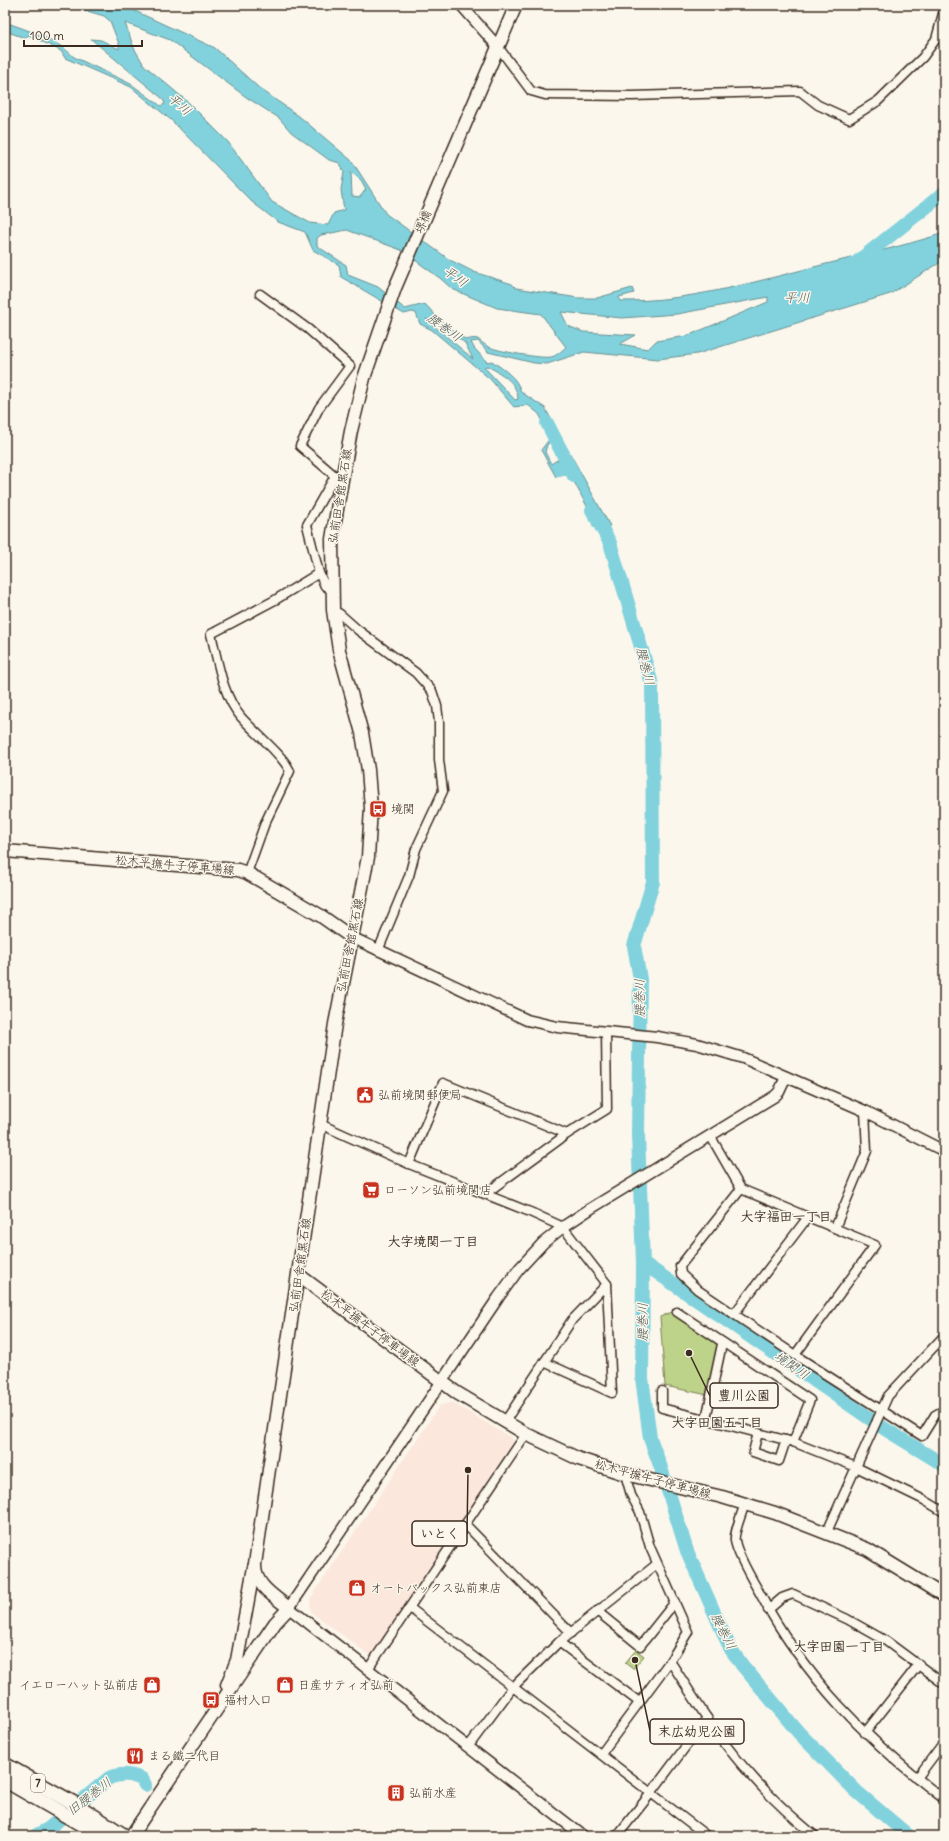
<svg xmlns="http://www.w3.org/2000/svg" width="949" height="1841" font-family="Delius,'Klee One',sans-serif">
  <rect width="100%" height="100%" fill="#fbf7ec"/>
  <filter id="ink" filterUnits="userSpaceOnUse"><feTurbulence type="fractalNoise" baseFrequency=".025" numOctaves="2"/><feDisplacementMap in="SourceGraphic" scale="8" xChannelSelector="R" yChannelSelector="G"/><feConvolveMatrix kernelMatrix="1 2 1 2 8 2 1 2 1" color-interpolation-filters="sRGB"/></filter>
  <g filter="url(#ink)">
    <polygon fill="#fce7dc" points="452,1402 513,1439 513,1442 372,1654 368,1654 311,1612 310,1599 440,1405"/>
    <g fill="#bcd389" stroke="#7c7e54">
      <polygon points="672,1312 718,1345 708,1395 665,1386 660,1317"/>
      <polygon points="636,1650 644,1656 633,1669 625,1663"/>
    </g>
    <path fill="#82d2dd" stroke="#668f91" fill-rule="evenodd" d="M67,5H122L215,48L259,88L300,117L352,161L386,214L450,260L474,272L512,284L516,288L578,298H597L632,288L634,293L619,297L620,301C686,302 750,283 814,267C858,256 901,247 944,233V260L890,294L697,354L658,359L584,352L547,364L534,363L488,352L478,341L471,342L474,348L487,362L492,361C504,370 517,377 521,392L545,408L610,526L593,527L592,516L570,474L556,477L541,450L551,437L539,414L528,405L514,407L490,379L432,330L420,324L416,313L412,312L404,314L341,277L339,265L313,250L305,232L278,222L252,202L171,120L131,87L65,58L61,51L29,35L25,38L5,31V22C29,31 55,38 74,57L131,84L161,106L165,104L163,99L91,39L101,40L119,49V44L110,21L104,16ZM125,23L170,40L246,97L279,118L291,132L329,160L340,163L344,172L341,190L344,210L334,213L328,225L310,223L272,202L228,142L189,103L144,65L134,48ZM351,172L361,180L366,189L360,197L352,196ZM347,230L401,250L441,279L452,289L497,308L541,314L566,347C562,350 557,356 551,357C543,359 495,351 487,346C477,340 480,336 466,340L439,319L425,304L405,309L378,287L348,275L346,265L317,246V238L321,235ZM768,297V302L687,336L656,341L648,349L620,344L636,335L583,332L568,326L561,312L622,318L677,314ZM426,319L436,323L465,343L473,359ZM487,366C500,373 517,381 518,399L515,400L484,367ZM552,440L559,442L567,456L564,462L557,460L551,464L545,452L547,445Z"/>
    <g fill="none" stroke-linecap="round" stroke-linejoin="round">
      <g stroke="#82d2dd" stroke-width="14">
        <polyline points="852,266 944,193"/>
        <polyline points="547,423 574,476"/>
        <polyline points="592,510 610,543 652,684 653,882 634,946 640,979 638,1135 643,1263 642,1378 650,1438 661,1468 687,1551 730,1648 742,1665 799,1733 856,1791 909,1836"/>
        <polyline points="643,1263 885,1429 944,1465"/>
        <path d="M35,1836L48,1829L109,1778C122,1773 129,1774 142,1779L145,1785"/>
      </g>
      <defs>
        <g id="minor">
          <polyline points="499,48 531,91 545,95 632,96 800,91 818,105 849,119 878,101 923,57 936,39 944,10"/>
          <polyline points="260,294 308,329 350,366 319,408 300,446 335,476 342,480"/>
          <polyline points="319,573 307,525 335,476"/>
          <polyline points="333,610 340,614 358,630 416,673 432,691 437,706 439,722 439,760 443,791 416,849 409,876 378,951"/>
          <path d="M247,873L265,823L290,771C282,754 254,732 241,717C222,695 218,661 211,634L275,600L319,573L325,586L331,590"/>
          <polyline points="320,1124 409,1164 530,1212 563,1227 607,1284 612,1393 544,1362"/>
          <polyline points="711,1137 741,1189 875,1245 795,1355 698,1290 681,1274 680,1266 741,1189"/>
          <polyline points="409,1164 443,1083 567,1134"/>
          <polyline points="485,1194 567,1134 607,1109 606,1032"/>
          <polyline points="835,1228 867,1151 865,1111"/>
          <polyline points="677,1312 810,1400 793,1442"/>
          <polyline points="734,1314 808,1217"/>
          <polyline points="795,1355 922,1436 935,1415 944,1410"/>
          <polyline points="662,1391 662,1408 793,1442 856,1467 924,1500 944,1512"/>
          <polyline points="706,1419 722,1344"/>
          <polyline points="504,1423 572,1320 607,1284"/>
          <polyline points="758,1433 753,1452 779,1461 786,1440"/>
          <path d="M745,1503C743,1511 733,1534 735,1541C738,1556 750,1576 758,1590C804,1677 866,1740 944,1799"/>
          <polyline points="465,1524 571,1633"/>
          <polyline points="826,1534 888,1396 944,1336"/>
          <polyline points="410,1608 707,1836"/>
          <polyline points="768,1610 782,1598 793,1594 847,1619 886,1641 944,1684"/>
          <polyline points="597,1611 640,1646 675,1602"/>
          <polyline points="559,1642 639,1702"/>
          <path d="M670,1661C695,1699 719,1741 751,1775C770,1797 792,1817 815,1836"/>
          <polyline points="368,1669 526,1434"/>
          <polyline points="865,1733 919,1664"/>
          <polyline points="468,1747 512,1688 559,1642 657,1564"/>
          <polyline points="601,1754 670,1661 688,1632 650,1547 640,1512 631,1495 625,1474"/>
          <polyline points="917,1778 944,1742"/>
          <polyline points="617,1836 651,1793 707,1718"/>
        </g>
        <g id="tertiary">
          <polyline points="461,5 499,48"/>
          <polyline points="351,937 527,1020 557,1027 657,1037 697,1044 743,1058 865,1111 944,1151"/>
          <polyline points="583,1836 289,1608 498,1298 519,1269 543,1243 563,1227 590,1209 775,1096 779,1092 786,1077"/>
        </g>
        <g id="secondary">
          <polyline points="5,851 238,870 247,873 321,916 351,937"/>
          <polyline points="299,1275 457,1393 526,1434 579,1459 625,1474 722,1497 775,1513 867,1549 944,1596"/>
          <path d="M289,1608C274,1596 254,1585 255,1564L335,1024L368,857L371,808L368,770L362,733L339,650L333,610L332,539L342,480L351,431L364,378L395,288L516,5"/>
          <polyline points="227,1685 237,1660 254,1567"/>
          <polyline points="131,1836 275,1623 289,1608"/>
        </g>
        <g id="trunk">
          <polyline points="5,1765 71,1802 124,1836"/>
          <polyline points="5,1780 102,1836"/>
        </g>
      </defs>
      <use href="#minor" stroke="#3b2a1e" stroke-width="11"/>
      <use href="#tertiary" stroke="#3b2a1e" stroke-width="13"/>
      <use href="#secondary" stroke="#3b2a1e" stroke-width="15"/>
      <use href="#trunk" stroke="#3b2a1e" stroke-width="17"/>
      <use href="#minor" stroke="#fbf7ec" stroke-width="8"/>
      <use href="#tertiary" stroke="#fbf7ec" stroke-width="10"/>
      <use href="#secondary" stroke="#fbf7ec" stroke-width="12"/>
      <use href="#trunk" stroke="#fbf7ec" stroke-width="14"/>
    </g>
  </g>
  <defs>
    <symbol id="bus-square" viewBox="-11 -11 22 22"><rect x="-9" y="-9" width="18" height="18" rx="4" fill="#c8321e" stroke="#fbf7ec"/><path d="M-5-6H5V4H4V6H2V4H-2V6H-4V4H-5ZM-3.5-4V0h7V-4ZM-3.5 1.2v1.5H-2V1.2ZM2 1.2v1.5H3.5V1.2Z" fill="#fff"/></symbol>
    <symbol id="civic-square" viewBox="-11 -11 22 22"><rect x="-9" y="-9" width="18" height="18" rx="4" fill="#c8321e" stroke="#fbf7ec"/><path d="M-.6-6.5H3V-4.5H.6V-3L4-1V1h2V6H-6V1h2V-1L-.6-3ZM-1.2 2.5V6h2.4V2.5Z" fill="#fff"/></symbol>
    <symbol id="supermarket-square" viewBox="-11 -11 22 22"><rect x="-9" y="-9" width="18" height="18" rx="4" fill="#c8321e" stroke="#fbf7ec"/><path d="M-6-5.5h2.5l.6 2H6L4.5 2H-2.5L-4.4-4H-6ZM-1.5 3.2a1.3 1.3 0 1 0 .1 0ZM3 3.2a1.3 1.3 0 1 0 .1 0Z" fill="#fff"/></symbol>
    <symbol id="shop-square" viewBox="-11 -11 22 22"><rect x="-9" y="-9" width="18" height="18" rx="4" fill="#c8321e" stroke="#fbf7ec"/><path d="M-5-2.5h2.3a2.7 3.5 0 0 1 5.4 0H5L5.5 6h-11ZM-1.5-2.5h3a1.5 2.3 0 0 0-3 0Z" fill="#fff"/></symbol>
    <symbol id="restaurant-square" viewBox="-11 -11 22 22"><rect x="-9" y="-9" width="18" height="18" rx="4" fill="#c8321e" stroke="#fbf7ec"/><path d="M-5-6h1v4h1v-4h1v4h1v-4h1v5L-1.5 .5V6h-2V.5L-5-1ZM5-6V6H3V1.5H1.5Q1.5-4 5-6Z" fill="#fff"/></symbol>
    <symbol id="building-square" viewBox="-11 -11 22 22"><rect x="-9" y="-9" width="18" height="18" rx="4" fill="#c8321e" stroke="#fbf7ec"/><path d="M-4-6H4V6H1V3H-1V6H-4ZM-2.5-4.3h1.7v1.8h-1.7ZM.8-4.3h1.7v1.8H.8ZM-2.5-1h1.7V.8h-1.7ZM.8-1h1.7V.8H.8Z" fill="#fff"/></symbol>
  </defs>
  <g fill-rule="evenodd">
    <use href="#bus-square" x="368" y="799" width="20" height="20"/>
    <use href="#civic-square" x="355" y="1085" width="20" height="20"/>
    <use href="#supermarket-square" x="361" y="1180" width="20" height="20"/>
    <use href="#shop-square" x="347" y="1578" width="20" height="20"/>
    <use href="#shop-square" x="142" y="1675" width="20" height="20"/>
    <use href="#shop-square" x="275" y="1675" width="20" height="20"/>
    <use href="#bus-square" x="201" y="1690" width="20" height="20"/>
    <use href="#restaurant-square" x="125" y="1746" width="20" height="20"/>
    <use href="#building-square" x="386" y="1783" width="20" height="20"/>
  </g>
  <g text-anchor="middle" stroke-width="3" stroke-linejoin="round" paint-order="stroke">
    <rect fill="#fbf7ec" stroke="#75685c" stroke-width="1" x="31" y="1774" width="14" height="18" rx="3"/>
    <g font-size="11" font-weight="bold" fill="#3b2a1e">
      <text x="38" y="1787">7</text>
    </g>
    <g font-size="12" fill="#3b2a1e" stroke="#fbf7ec">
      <text transform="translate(423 222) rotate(-67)" y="4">堺橋</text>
      <text transform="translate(340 496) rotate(-81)" y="4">弘前田舎館黒石線</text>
      <text transform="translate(175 865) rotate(5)" y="4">松木平撫牛子停車場線</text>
      <text transform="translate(350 945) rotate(-79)" y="4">弘前田舎館黒石線</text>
      <text transform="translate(300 1265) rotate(-82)" y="4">弘前田舎館黒石線</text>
      <text transform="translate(370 1328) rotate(37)" y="4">松木平撫牛子停車場線</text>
      <text transform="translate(653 1479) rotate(15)" y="4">松木平撫牛子停車場線</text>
    </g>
    <g font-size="12" fill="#3b2a1e" stroke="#fbf7ec" text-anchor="start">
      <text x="391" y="813">境関</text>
      <text x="378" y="1099">弘前境関郵便局</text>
      <text x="384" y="1194">ローソン弘前境関店</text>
      <text x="370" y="1592">オートバックス弘前東店</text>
      <text x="139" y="1689" text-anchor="end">イエローハット弘前店</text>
      <text x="298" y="1689">日産サティオ弘前</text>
      <text x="224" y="1704">福村入口</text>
      <text x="148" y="1760">まる鐵二代目</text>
      <text x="409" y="1797">弘前水産</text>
    </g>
    <g font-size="13" font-style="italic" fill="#505c57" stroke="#fbf7ec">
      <text transform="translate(180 104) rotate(41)" y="5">平川</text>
      <text transform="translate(456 276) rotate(36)" y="5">平川</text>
      <text x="797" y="302">平川</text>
      <text transform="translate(445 327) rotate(36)" y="5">腰巻川</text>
      <text transform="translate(646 666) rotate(76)" y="5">腰巻川</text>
      <text transform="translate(639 998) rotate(-91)" y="5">腰巻川</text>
      <text transform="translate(642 1322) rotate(-90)" y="5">腰巻川</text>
      <text transform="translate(792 1365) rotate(34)" y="5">境関川</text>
      <text transform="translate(724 1631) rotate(63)" y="5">腰巻川</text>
      <text transform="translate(89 1796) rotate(-38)" y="5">旧腰巻川</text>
    </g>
    <g font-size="13" font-weight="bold" fill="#3b2a1e" stroke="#fbf7ec">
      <text x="786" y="1221">大字福田一丁目</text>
      <text x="433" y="1246">大字境関一丁目</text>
      <text x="717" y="1427">大字田園五丁目</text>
      <text x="839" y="1651">大字田園一丁目</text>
    </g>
  </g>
  <path fill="none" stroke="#3b2a1e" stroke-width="1.5" d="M689 1353L710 1396M468 1470L467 1534M635 1660L650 1731"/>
  <g fill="#3b2a1e" stroke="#fbf7ec" stroke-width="1.5">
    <circle cx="689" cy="1353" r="4"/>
    <circle cx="468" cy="1470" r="4"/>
    <circle cx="635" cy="1660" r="4"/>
  </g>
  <g fill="#fbf7ec" stroke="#3b2a1e" stroke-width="1.5">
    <rect x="710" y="1383" width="68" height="25" rx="4"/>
    <rect x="412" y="1521" width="55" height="25" rx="4"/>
    <rect x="650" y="1719" width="94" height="25" rx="4"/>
  </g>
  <g font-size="13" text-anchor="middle" font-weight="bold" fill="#3b2a1e">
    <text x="744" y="1400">豊川公園</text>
    <text x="440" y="1538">いとく</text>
    <text x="697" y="1736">末広幼児公園</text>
  </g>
  <rect width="949" height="1841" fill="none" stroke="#fbf7ec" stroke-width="20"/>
  <rect x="10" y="10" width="929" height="1821" fill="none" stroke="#3b2a1e" stroke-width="1.5" filter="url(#ink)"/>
  <path d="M24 40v6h118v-6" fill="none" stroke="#3b2a1e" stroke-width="2"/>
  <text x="30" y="40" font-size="12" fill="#3b2a1e" stroke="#fbf7ec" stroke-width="3" paint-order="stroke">100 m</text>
</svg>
